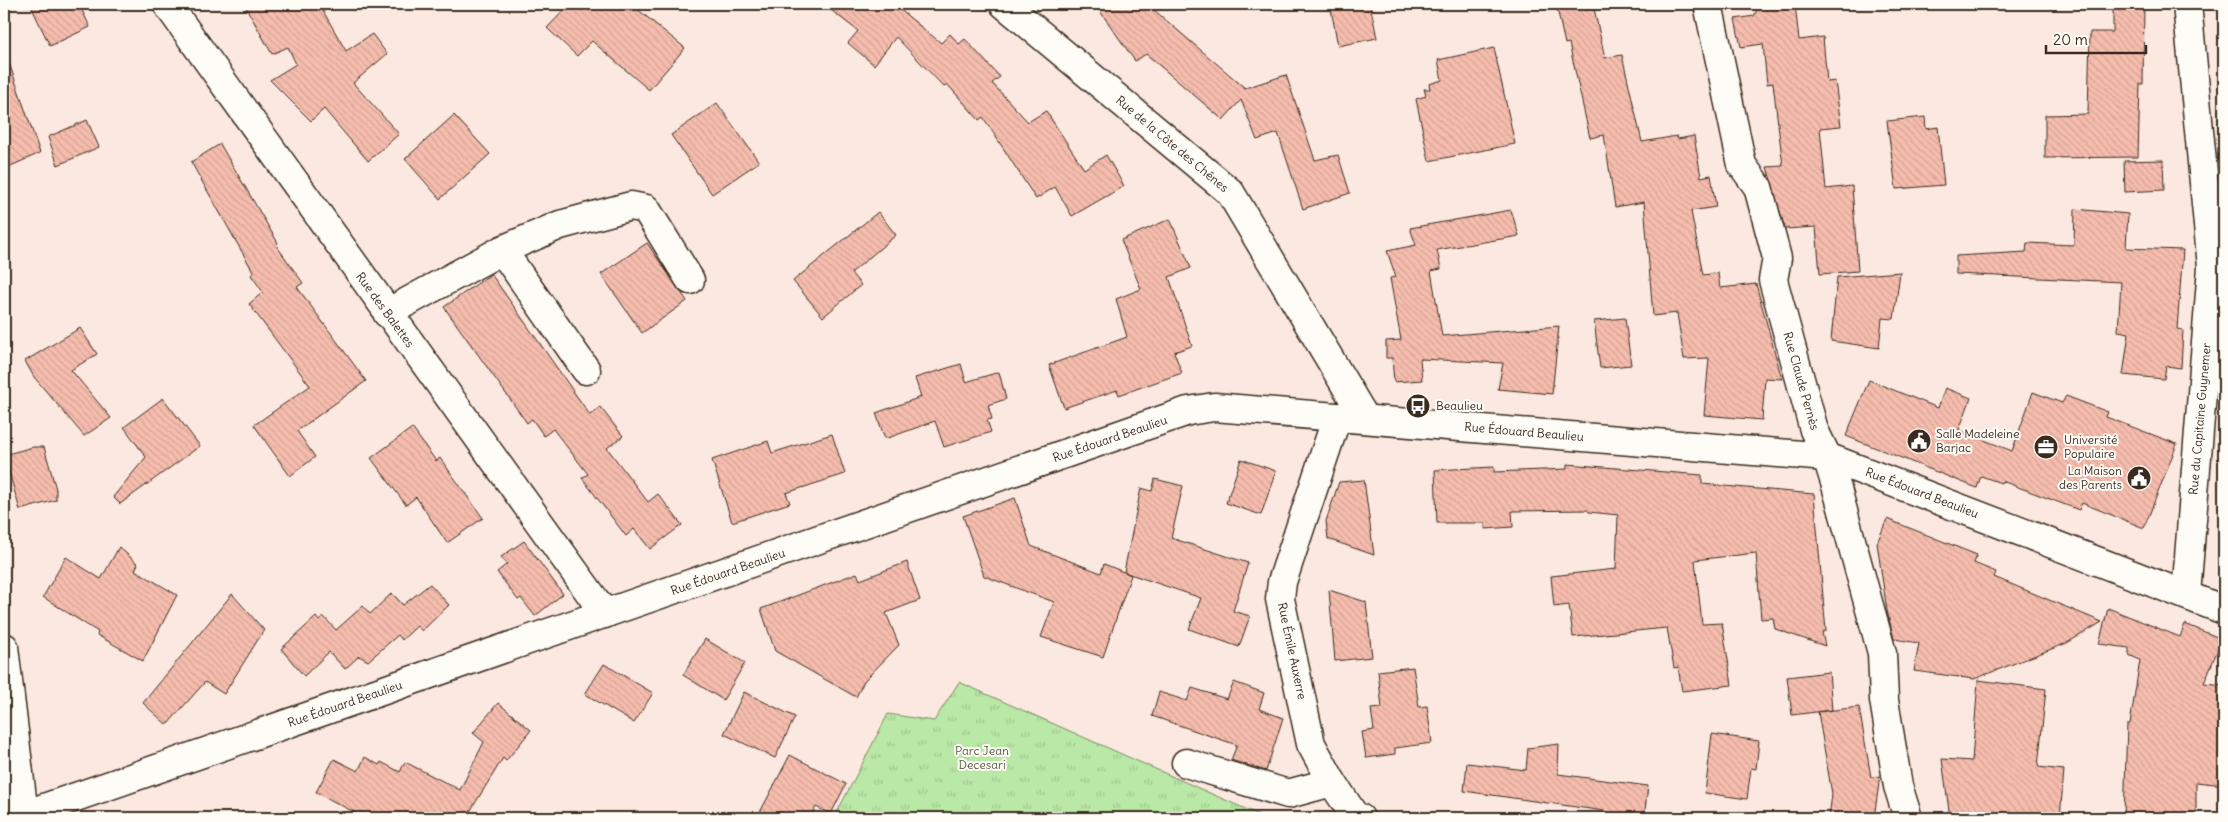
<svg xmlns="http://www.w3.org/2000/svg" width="2228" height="822" font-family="Delius,sans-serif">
  <defs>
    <pattern id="grass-tufts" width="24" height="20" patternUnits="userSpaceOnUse" patternTransform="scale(1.25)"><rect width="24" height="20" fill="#b9e8a7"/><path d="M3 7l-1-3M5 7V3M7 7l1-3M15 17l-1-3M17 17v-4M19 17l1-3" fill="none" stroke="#a0c78f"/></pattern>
    <pattern id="building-back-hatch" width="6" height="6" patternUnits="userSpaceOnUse" patternTransform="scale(1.25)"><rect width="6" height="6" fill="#f6bdae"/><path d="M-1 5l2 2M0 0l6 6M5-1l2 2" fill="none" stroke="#d4a395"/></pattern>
  </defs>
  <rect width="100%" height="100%" fill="#fbe9e1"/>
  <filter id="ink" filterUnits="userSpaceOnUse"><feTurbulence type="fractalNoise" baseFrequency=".02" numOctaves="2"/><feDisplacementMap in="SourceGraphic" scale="10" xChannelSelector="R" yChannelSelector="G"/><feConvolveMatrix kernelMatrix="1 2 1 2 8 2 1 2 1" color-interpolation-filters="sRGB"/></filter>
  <g filter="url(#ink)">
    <polygon fill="url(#grass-tufts)" stroke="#7a8962" points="959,682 1266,818 834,818 888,714 934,721"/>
    <g fill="url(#building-back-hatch)" stroke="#3b2a1e">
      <polygon points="30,4 79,4 90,27 50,46"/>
      <polygon points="244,4 319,4 346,51 372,34 387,54 353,83 399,134 368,161 324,109 311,121 270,80 296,64 288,47 272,54"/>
      <polygon points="570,4 631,4 685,48 649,90 592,41 577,56 547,28"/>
      <polygon points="823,4 893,4 941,43 950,34 959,44 965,39 1000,77 992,83 1028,122 1046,111 1084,169 1106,155 1124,186 1072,216 1055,187 1036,199 983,117 979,120 947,84 944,87 896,37 874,65 848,43 858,31"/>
      <polygon points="1095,4 1147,4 1245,88 1286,75 1315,160 1338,155 1350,193 1303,209 1278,133 1257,140 1241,100 1223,120 1146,54 1135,61"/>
      <polygon points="1330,4 1370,4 1377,38 1338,46"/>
      <polygon points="1556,4 1593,4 1605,58 1622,55 1642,142 1677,136 1678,139 1694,136 1701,177 1711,175 1716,207 1691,211 1703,275 1718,273 1720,288 1756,284 1782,379 1765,378 1762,420 1704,415 1709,358 1684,359 1677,313 1653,316 1644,202 1615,207 1604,135 1590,138 1569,43 1565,44"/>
      <polygon points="1795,4 1799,40 1823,37 1827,82 1835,81 1841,126 1820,128 1826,189 1852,186 1858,271 1820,274 1816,227 1785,229 1767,167 1783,166 1773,83 1767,84 1763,44 1741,47 1735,19 1754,16 1758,8"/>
      <polygon points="2113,4 2144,4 2143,84 2140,84 2138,157 2045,158 2045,115 2088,114 2090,32 2113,32"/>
      <polygon points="1494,48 1515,144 1429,161 1416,99 1426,96 1424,89 1430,89 1429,84 1442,80 1438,60"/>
      <polygon points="8,60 40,153 4,169 4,61"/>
      <polygon points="717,103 759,162 712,194 671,135"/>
      <polygon points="454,115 490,154 440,199 405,159"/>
      <polygon points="1925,117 1926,129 1938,127 1944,185 1896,189 1887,121"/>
      <polygon points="87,120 99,147 58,165 48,137"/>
      <polygon points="220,144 278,243 276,245 303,283 297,287 366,381 297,431 315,457 290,476 254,425 310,386 249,304 263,292 251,275 254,273 191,162"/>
      <polygon points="2163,160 2164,190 2125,192 2124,161"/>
      <polygon points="2075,209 2128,214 2126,248 2183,250 2177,329 2183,330 2181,368 2166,366 2164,379 2123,375 2129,333 2118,331 2121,282 1956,274 1956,256 2026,252 2027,243 2074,245"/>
      <polygon points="1511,210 1519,236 1437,250 1441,269 1431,271 1442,336 1559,326 1552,394 1498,389 1503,363 1420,359 1422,380 1394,382 1392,358 1386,358 1386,341 1401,340 1390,278 1396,277 1387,251 1416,245 1410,228"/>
      <polygon points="878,212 896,235 851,273 861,285 823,317 793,281"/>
      <polygon points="1170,219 1191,268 1169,277 1192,346 1174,352 1182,373 1119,395 1117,390 1064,408 1049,365 1127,337 1116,299 1141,289 1121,240"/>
      <polygon points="647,243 687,301 642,333 601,274"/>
      <polygon points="1900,272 1894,319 1882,318 1879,348 1831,341 1837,277"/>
      <polygon points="491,274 590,415 600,407 623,436 607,448 648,502 658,494 682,525 650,549 634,529 626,536 582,478 588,474 553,429 544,436 532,419 527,423 444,307"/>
      <polygon points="1625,318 1631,365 1600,368 1594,321"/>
      <polygon points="80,328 97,354 71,370 111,418 84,436 34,377 25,361"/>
      <polygon points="961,364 966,382 999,372 1006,399 988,405 992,419 987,420 991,432 944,447 935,421 885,439 876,413 921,397 915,378"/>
      <polygon points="1869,380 1938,408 1945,388 1971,398 1959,430 2012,451 2033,392 2062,403 2066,396 2108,412 2106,417 2177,444 2144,528 2082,503 2079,510 2002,481 2001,483 1981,476 1977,488 1846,436"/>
      <polygon points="163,398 200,446 120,504 113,497 146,457 124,427"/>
      <polygon points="412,428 436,461 440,458 483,518 447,543 416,497 406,505 371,458"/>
      <polygon points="832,434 845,474 786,493 790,503 732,522 712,460 768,441 772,453"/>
      <polygon points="33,447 44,447 56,489 56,500 20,510 4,455"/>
      <polygon points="1241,459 1276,471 1261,515 1226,503"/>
      <polygon points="1567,464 1702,475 1702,484 1814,494 1826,631 1822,632 1825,646 1775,629 1773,618 1761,619 1756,553 1695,560 1702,624 1722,623 1732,685 1682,691 1678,667 1674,668 1667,628 1573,637 1569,605 1554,607 1551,576 1616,569 1618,515 1589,512 1587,510 1512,511 1513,527 1485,529 1485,523 1437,523 1435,470 1494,467 1494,472 1567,469"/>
      <polygon points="1155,479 1183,486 1171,538 1248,563 1233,611 1250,616 1239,647 1189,629 1201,598 1124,572 1141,488 1152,491"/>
      <polygon points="1364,480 1374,555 1328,539 1326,521 1339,482"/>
      <polygon points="1015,498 1031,546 1101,573 1104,564 1131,575 1103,657 1041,637 1054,602 984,576 963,516"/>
      <polygon points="1887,519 1977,555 1974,563 1996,572 1994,577 2102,622 2067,643 1974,679 1914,671 1919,643 1894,639 1887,611 1877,543"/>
      <polygon points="524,541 563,594 535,616 521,598 518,600 497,572 507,564 501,557"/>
      <polygon points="119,547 138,564 135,570 177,595 143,661 97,635 98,632 43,597 66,557 101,579"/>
      <polygon points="907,562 920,600 886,613 899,645 864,681 856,697 775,651 761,609 857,573 860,580"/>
      <polygon points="430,584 449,605 422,631 417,626 402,640 398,635 368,661 359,656 345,669 329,652 304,676 281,649 316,617 319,621 324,617 336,630 363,606 370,614 392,593 403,605"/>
      <polygon points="1329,590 1366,602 1372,657 1335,661"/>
      <polygon points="232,594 264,630 224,694 205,682 167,725 143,703"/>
      <polygon points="2108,608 2180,637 2185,624 2222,639 2204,683 2224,685 2224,785 2196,782 2196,818 2124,818 2127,724 2130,724 2140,660 2129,655 2129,648 2099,644"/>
      <polygon points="705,639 745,663 723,700 683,675"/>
      <polygon points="604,664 653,693 634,723 585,694"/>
      <polygon points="1413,667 1419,707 1427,706 1432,743 1395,748 1395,754 1366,758 1362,732 1374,730 1371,709 1382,708 1378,671"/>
      <polygon points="1829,672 1832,710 1792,715 1787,677"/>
      <polygon points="1978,680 2046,689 2038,767 2064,770 2060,818 1950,818 1942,759 1972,761"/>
      <polygon points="1234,682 1264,693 1259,709 1283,718 1266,771 1231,760 1237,745 1152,716 1159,692 1187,701 1192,688 1227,699"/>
      <polygon points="744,692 795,717 775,758 724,734"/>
      <polygon points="498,703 531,730 506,761 503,758 466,818 365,818 316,792 334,759 358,771 365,757 379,765 381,762 400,772 405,762 460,790 484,742 473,733"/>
      <polygon points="1859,707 1871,777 1880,776 1874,818 1829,818 1832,794 1818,712"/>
      <polygon points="1712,734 1759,741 1756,769 1751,768 1747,799 1705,793"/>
      <polygon points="1559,744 1558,774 1648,786 1644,818 1604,816 1604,811 1464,791 1467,763 1526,770 1528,748"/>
      <polygon points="790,755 846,784 831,814 816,807 810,818 757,818"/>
    </g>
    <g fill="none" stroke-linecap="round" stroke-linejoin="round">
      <defs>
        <g id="minor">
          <polyline points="167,4 605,614"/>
          <polyline points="1004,4 1230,192 1365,418"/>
          <polyline points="1708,4 1742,165 1758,187 1777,258 1773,280 1814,430 1827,457 1837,489 1882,653 1884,700 1898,786 1908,818"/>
          <polyline points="502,250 560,225 631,206 646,209 690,280"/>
          <polyline points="387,313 502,250 586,370"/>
          <polyline points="1337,417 1282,582 1280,599 1311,744 1332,782 1354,815 1360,818"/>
          <polyline points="2186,595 2212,267 2187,4"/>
          <polyline points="4,647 24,815"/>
          <polyline points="1186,763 1288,794 1332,782"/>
          <polyline points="24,815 1188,411 1214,407 1827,457 2224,610"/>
        </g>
      </defs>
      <use href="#minor" stroke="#3b2a1e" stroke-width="31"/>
      <use href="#minor" stroke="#fdfcf7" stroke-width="28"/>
    </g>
  </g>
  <defs>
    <symbol id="bus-disc" viewBox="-11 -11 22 22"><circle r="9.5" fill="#3b2a1e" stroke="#fdfcf7"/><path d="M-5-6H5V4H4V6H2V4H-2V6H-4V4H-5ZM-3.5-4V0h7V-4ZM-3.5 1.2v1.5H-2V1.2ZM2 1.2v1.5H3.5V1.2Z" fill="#fff"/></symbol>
    <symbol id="civic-disc" viewBox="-11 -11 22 22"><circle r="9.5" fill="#3b2a1e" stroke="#fdfcf7"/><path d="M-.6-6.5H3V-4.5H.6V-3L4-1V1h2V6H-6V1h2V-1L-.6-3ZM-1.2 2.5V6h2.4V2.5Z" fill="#fff"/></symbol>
    <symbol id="office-disc" viewBox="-11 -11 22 22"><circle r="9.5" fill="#3b2a1e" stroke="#fdfcf7"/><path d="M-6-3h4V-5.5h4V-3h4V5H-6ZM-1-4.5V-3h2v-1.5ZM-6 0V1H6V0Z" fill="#fff"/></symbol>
  </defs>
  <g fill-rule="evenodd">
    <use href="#bus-disc" x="1404" y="392" width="28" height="28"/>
    <use href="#civic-disc" x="1905" y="427" width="28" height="28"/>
    <use href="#office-disc" x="2032" y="433" width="28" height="28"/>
    <use href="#civic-disc" x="2125" y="464" width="28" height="28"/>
  </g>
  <g text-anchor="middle" stroke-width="4" stroke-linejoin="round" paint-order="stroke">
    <g font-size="12" fill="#3b2a1e" stroke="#fdfcf7">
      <text transform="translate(1172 144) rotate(40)" y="4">Rue de la Côte des Chênes</text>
      <text transform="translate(385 310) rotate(54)" y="4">Rue des Balettes</text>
      <text transform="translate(1801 381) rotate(74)" y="4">Rue Claude Pernès</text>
      <text transform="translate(2200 419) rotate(-85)" y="4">Rue du Capitaine Guynemer</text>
      <text transform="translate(1524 432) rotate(5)" y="4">Rue Édouard Beaulieu</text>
      <text transform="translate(1110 439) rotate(-19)" y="4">Rue Édouard Beaulieu</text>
      <text transform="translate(1922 493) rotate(21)" y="4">Rue Édouard Beaulieu</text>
      <text transform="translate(728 572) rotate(-19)" y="4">Rue Édouard Beaulieu</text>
      <text transform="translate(1292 651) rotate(78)" y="4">Rue Émile Auxerre</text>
      <text transform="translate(345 704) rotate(-19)" y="4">Rue Édouard Beaulieu</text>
    </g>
    <g font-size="12" fill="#3b2a1e" stroke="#fdfcf7" text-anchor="start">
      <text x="1436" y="410">Beaulieu</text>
      <text x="1936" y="438">Salle Madeleine<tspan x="1936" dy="14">Barjac</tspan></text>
      <text x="2064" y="444">Université<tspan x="2064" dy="14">Populaire</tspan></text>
      <text x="2122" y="475" text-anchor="end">La Maison<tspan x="2122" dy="14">des Parents</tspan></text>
    </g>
    <g font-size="12" fill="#5a5a40" stroke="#fdfcf7">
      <text x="982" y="755">Parc Jean<tspan x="982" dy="14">Decesari</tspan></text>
    </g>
  </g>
  <rect width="2228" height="822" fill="none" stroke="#fdfcf7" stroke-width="20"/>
  <rect x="10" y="10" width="2208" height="802" fill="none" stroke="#3b2a1e" stroke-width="2" filter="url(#ink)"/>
  <path d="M2046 45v8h100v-8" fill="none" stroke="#3b2a1e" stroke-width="2.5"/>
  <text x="2053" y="45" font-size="15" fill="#3b2a1e" stroke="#fdfcf7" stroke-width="4" paint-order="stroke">20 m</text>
</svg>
